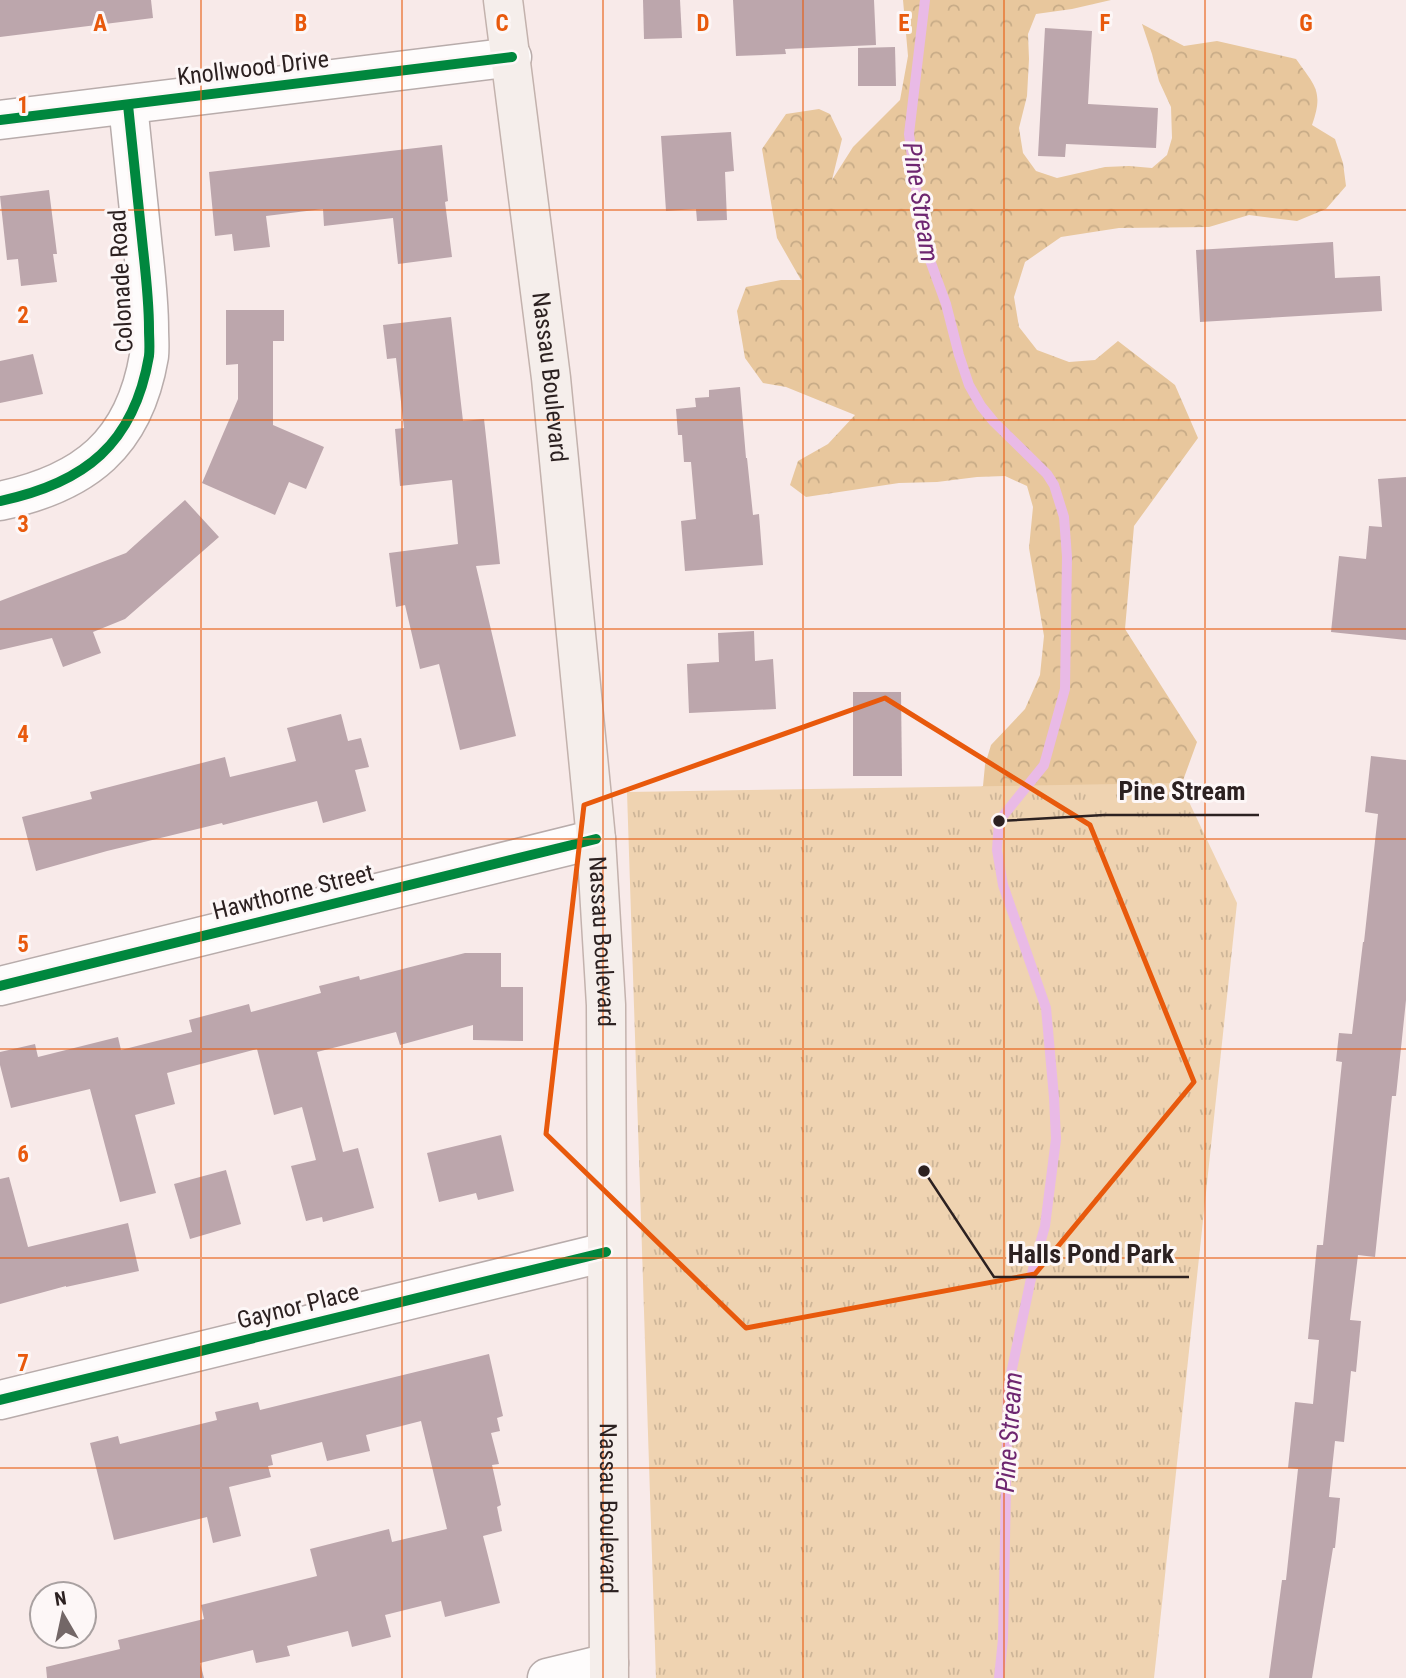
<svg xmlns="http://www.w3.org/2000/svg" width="1406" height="1678" font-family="'Roboto Condensed',sans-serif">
  <defs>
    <pattern id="forest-crowns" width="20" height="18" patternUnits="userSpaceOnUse" patternTransform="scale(1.75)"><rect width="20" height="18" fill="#e8c79d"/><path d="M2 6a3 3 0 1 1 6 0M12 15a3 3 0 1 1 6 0" fill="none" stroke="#c7ab87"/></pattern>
    <pattern id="park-tufts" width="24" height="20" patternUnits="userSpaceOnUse" patternTransform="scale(1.75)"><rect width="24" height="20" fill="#efd3b1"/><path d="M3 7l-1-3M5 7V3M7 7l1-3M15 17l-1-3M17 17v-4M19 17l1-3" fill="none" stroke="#cdb598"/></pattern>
  </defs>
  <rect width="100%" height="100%" fill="#f8eae9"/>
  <path fill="url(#forest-crowns)" d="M903,0H1111L1072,9L1036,14L1028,34L1029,59L1027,96L1019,128L1023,153L1036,171L1057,178L1105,167L1129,166L1152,168L1167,155L1172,138L1171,107L1159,81L1152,54L1142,24L1184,46L1217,41L1296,59C1315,86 1324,91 1312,125L1335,139L1343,163L1346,186L1326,209L1297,221L1249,215L1209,227L1119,228L1061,237L1025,262L1014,297L1019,327L1037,350L1069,362L1095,360L1118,341L1175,385L1198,438L1134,526L1125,629L1197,742L1162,838L956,802L983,786L985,765L991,745L1025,709L1040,675L1044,636L1029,548L1033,507L1027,486L1005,476L977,477L937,482L899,483L806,497L790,485L798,461L828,444L855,415L786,387L763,383L745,358L737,311L746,287L781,280H801L777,238L762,149L786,114L819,109L830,114L842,139L832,180L853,147L900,100L908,56Z"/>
  <polygon fill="url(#park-tufts)" points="1180,783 1237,903 1154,1678 656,1678 627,792"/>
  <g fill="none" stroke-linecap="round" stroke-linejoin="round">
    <polyline stroke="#e9bae6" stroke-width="10" points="925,0 909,134 923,241 946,304 959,355 969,385 981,406 994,422 1047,474 1054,485 1064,517 1067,557 1065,689 1044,765 999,821 997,850 1003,885 1046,1008 1054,1097 1056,1139 1045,1226 1033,1269 1008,1388 1003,1639 999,1678"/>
  </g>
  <g fill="#bca6ac">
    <polygon points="0,0 151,0 153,18 0,37"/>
    <polygon points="643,0 680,0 682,38 644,39"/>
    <polygon points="733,0 874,0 876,45 785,49 786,54 736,56"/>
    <polygon points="1045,28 1092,31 1088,104 1158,108 1156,148 1066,144 1065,157 1038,156"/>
    <polygon points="895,47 896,86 858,86 858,48"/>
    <polygon points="731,132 734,171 725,172 727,220 697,221 696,209 666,211 661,136"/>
    <polygon points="442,145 448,201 445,202 452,257 398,264 393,218 324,226 323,209 266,216 270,247 234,251 232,234 215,236 209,172"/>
    <polygon points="49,190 57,254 53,254 57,282 21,286 18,259 7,260 0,196"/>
    <polygon points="1333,242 1335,278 1380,276 1382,311 1200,322 1196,250"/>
    <polygon points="226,310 284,310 284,341 273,341 273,425 324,447 306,489 289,482 275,515 202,483 238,399 238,364 226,365"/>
    <polygon points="451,317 463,421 484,419 485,428 500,564 476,566 516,736 460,750 439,664 420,669 405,605 396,607 389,553 458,544 452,480 400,486 395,429 404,428 396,358 387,359 383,325"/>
    <polygon points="33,354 43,394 0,403 0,361"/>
    <polygon points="740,387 746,458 747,458 753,515 759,514 763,565 685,571 681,521 696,519 691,462 684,462 682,435 678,435 676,409 696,407 695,398 709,397 709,390"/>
    <polygon points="1406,477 1406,640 1331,632 1339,556 1366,559 1369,526 1382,527 1378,479"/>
    <polygon points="185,500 219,537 125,619 93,632 101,653 63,667 52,638 0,650 0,601 126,553"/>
    <polygon points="754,631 755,661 773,659 776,709 689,713 687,664 719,662 718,633"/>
    <polygon points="853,692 901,692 902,776 853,776"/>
    <polygon points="341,714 348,741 361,738 369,767 355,770 366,811 323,823 317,801 223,825 222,823 107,851 36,871 22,817 92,799 90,792 225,757 230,777 296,761 287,728"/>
    <polygon points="1371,756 1406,760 1406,1000 1396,1096 1392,1096 1375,1257 1358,1255 1350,1320 1361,1321 1356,1372 1351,1371 1344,1442 1335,1441 1329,1497 1340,1498 1335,1548 1333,1548 1312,1678 1269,1678 1282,1580 1286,1580 1298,1469 1288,1468 1295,1402 1313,1404 1319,1340 1308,1339 1317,1245 1323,1245 1342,1062 1336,1061 1339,1033 1352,1034 1363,942 1364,942 1378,814 1365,812"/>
    <polygon points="465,953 501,953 501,987 523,987 523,1041 473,1040 473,1025 400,1045 396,1032 317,1052 343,1152 358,1148 374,1208 323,1222 322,1217 306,1221 291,1166 316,1160 302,1107 274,1115 257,1049 167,1073 175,1104 135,1115 156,1193 120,1202 90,1089 11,1108 0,1065 0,1052 35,1044 38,1057 118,1037 121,1050 192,1032 189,1020 249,1004 251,1012 321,993 319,986 359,976 360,980"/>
    <polygon points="501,1135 514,1191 478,1200 476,1193 439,1202 427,1153"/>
    <polygon points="226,1170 241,1224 190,1239 174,1184"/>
    <polygon points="9,1177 28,1247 128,1223 139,1271 66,1287 66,1286 0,1304 0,1179"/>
    <polygon points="489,1354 503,1416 497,1418 500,1431 491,1433 499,1464 492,1465 501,1505 497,1507 502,1531 483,1536 500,1603 445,1617 441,1601 385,1615 391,1637 352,1647 348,1631 287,1646 290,1656 256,1663 253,1650 200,1663 204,1678 47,1678 46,1667 120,1649 118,1640 204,1619 201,1605 317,1576 310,1549 389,1529 392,1542 447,1529 421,1421 366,1435 370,1451 327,1461 322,1442 271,1455 273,1465 268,1466 271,1477 229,1487 241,1536 213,1543 207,1517 114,1540 90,1443 118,1436 120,1444 217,1420 215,1412 258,1402 260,1410"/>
  </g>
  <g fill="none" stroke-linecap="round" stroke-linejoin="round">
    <defs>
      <g id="minor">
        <polyline points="0,120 512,57"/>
        <path d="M0,501C85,483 134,444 149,356C150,347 149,338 149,329C149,302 146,276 143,249C138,201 133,153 128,105"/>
        <polyline points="0,986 596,839"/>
        <polyline points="0,1400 606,1252"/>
        <polyline points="547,1678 609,1663"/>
      </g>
      <g id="major">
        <path id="s1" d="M503,0L551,378L596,839L606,1005L609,1678"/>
      </g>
    </defs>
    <use href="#minor" stroke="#b8acab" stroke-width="41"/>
    <use href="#major" stroke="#c3b2ad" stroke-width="41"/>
    <use href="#minor" stroke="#fefcfc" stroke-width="38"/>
    <use href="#major" stroke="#f5eeeb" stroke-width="38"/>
    <defs>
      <g id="cycleway">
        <polyline points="0,120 512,57"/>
        <path d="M0,501C85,483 134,444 149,356C150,347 149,338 149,329C149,302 146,276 143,249C138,201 133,153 128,105"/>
        <polyline points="0,986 596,839"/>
        <polyline points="0,1400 606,1252"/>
      </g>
    </defs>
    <use href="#cycleway" stroke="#fdf7f7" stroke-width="15"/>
    <use href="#cycleway" stroke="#00873e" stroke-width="10"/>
  </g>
  <path fill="none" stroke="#e8590c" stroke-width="5" stroke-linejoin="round" d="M885,698L1090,825L1194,1082L1035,1274L746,1328L546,1134L584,805Z"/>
  <path fill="none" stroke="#e8590c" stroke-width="2" stroke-opacity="0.55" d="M201,0V1678M402,0V1678M603,0V1678M803,0V1678M1004,0V1678M1205,0V1678M0,210H1406M0,420H1406M0,629H1406M0,839H1406M0,1049H1406M0,1258H1406M0,1468H1406"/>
  <g text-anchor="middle" stroke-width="6" stroke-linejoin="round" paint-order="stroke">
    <g font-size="24" fill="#2c2121" stroke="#fdf7f7">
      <text transform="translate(253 68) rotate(-7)" y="8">Knollwood Drive</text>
      <text transform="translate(121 281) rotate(-93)" y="8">Colonade Road</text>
      <text dy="8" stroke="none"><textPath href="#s1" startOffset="380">Nassau Boulevard</textPath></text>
      <text transform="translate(293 892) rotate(-14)" y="8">Hawthorne Street</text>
      <text dy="8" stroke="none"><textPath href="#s1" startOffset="947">Nassau Boulevard</textPath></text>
      <text transform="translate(298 1306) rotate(-14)" y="8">Gaynor Place</text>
      <text dy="8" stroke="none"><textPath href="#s1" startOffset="1514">Nassau Boulevard</textPath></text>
    </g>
    <g font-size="26" font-style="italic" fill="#6e2670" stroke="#fdf7f7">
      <text transform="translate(921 202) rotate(81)" y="9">Pine Stream</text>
      <text transform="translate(1009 1432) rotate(-86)" y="9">Pine Stream</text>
    </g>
  </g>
  <g font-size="23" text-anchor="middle" font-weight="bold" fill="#e8590c" stroke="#fdf7f7" stroke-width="6" stroke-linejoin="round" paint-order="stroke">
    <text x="100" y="31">A</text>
    <text x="301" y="31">B</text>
    <text x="502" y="31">C</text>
    <text x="703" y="31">D</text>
    <text x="904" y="31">E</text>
    <text x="1105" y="31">F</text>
    <text x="1306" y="31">G</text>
    <text x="23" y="113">1</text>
    <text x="23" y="323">2</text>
    <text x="23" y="532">3</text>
    <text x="23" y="742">4</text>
    <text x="23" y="952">5</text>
    <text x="23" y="1162">6</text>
    <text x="23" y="1371">7</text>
  </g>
  <path fill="none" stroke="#2c2121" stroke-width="2.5" d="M999 821L1104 815H1259M924 1171L994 1277H1189"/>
  <g fill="#2c2121" stroke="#fdf7f7" stroke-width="2.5">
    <circle cx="999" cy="821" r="7"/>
    <circle cx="924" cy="1171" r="7"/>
  </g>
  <g font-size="26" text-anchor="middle" font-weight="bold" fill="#2c2121" stroke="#fdf7f7" stroke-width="6" stroke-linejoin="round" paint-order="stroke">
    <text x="1182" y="800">Pine Stream</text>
    <text x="1091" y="1263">Halls Pond Park</text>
  </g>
  <g transform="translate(63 1615) rotate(351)"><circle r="33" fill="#fdf7f7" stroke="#a9a1a1" stroke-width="2"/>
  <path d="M0-5L12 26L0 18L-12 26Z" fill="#736767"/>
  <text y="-10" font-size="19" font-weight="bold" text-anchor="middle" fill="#2c2121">N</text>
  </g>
</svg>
